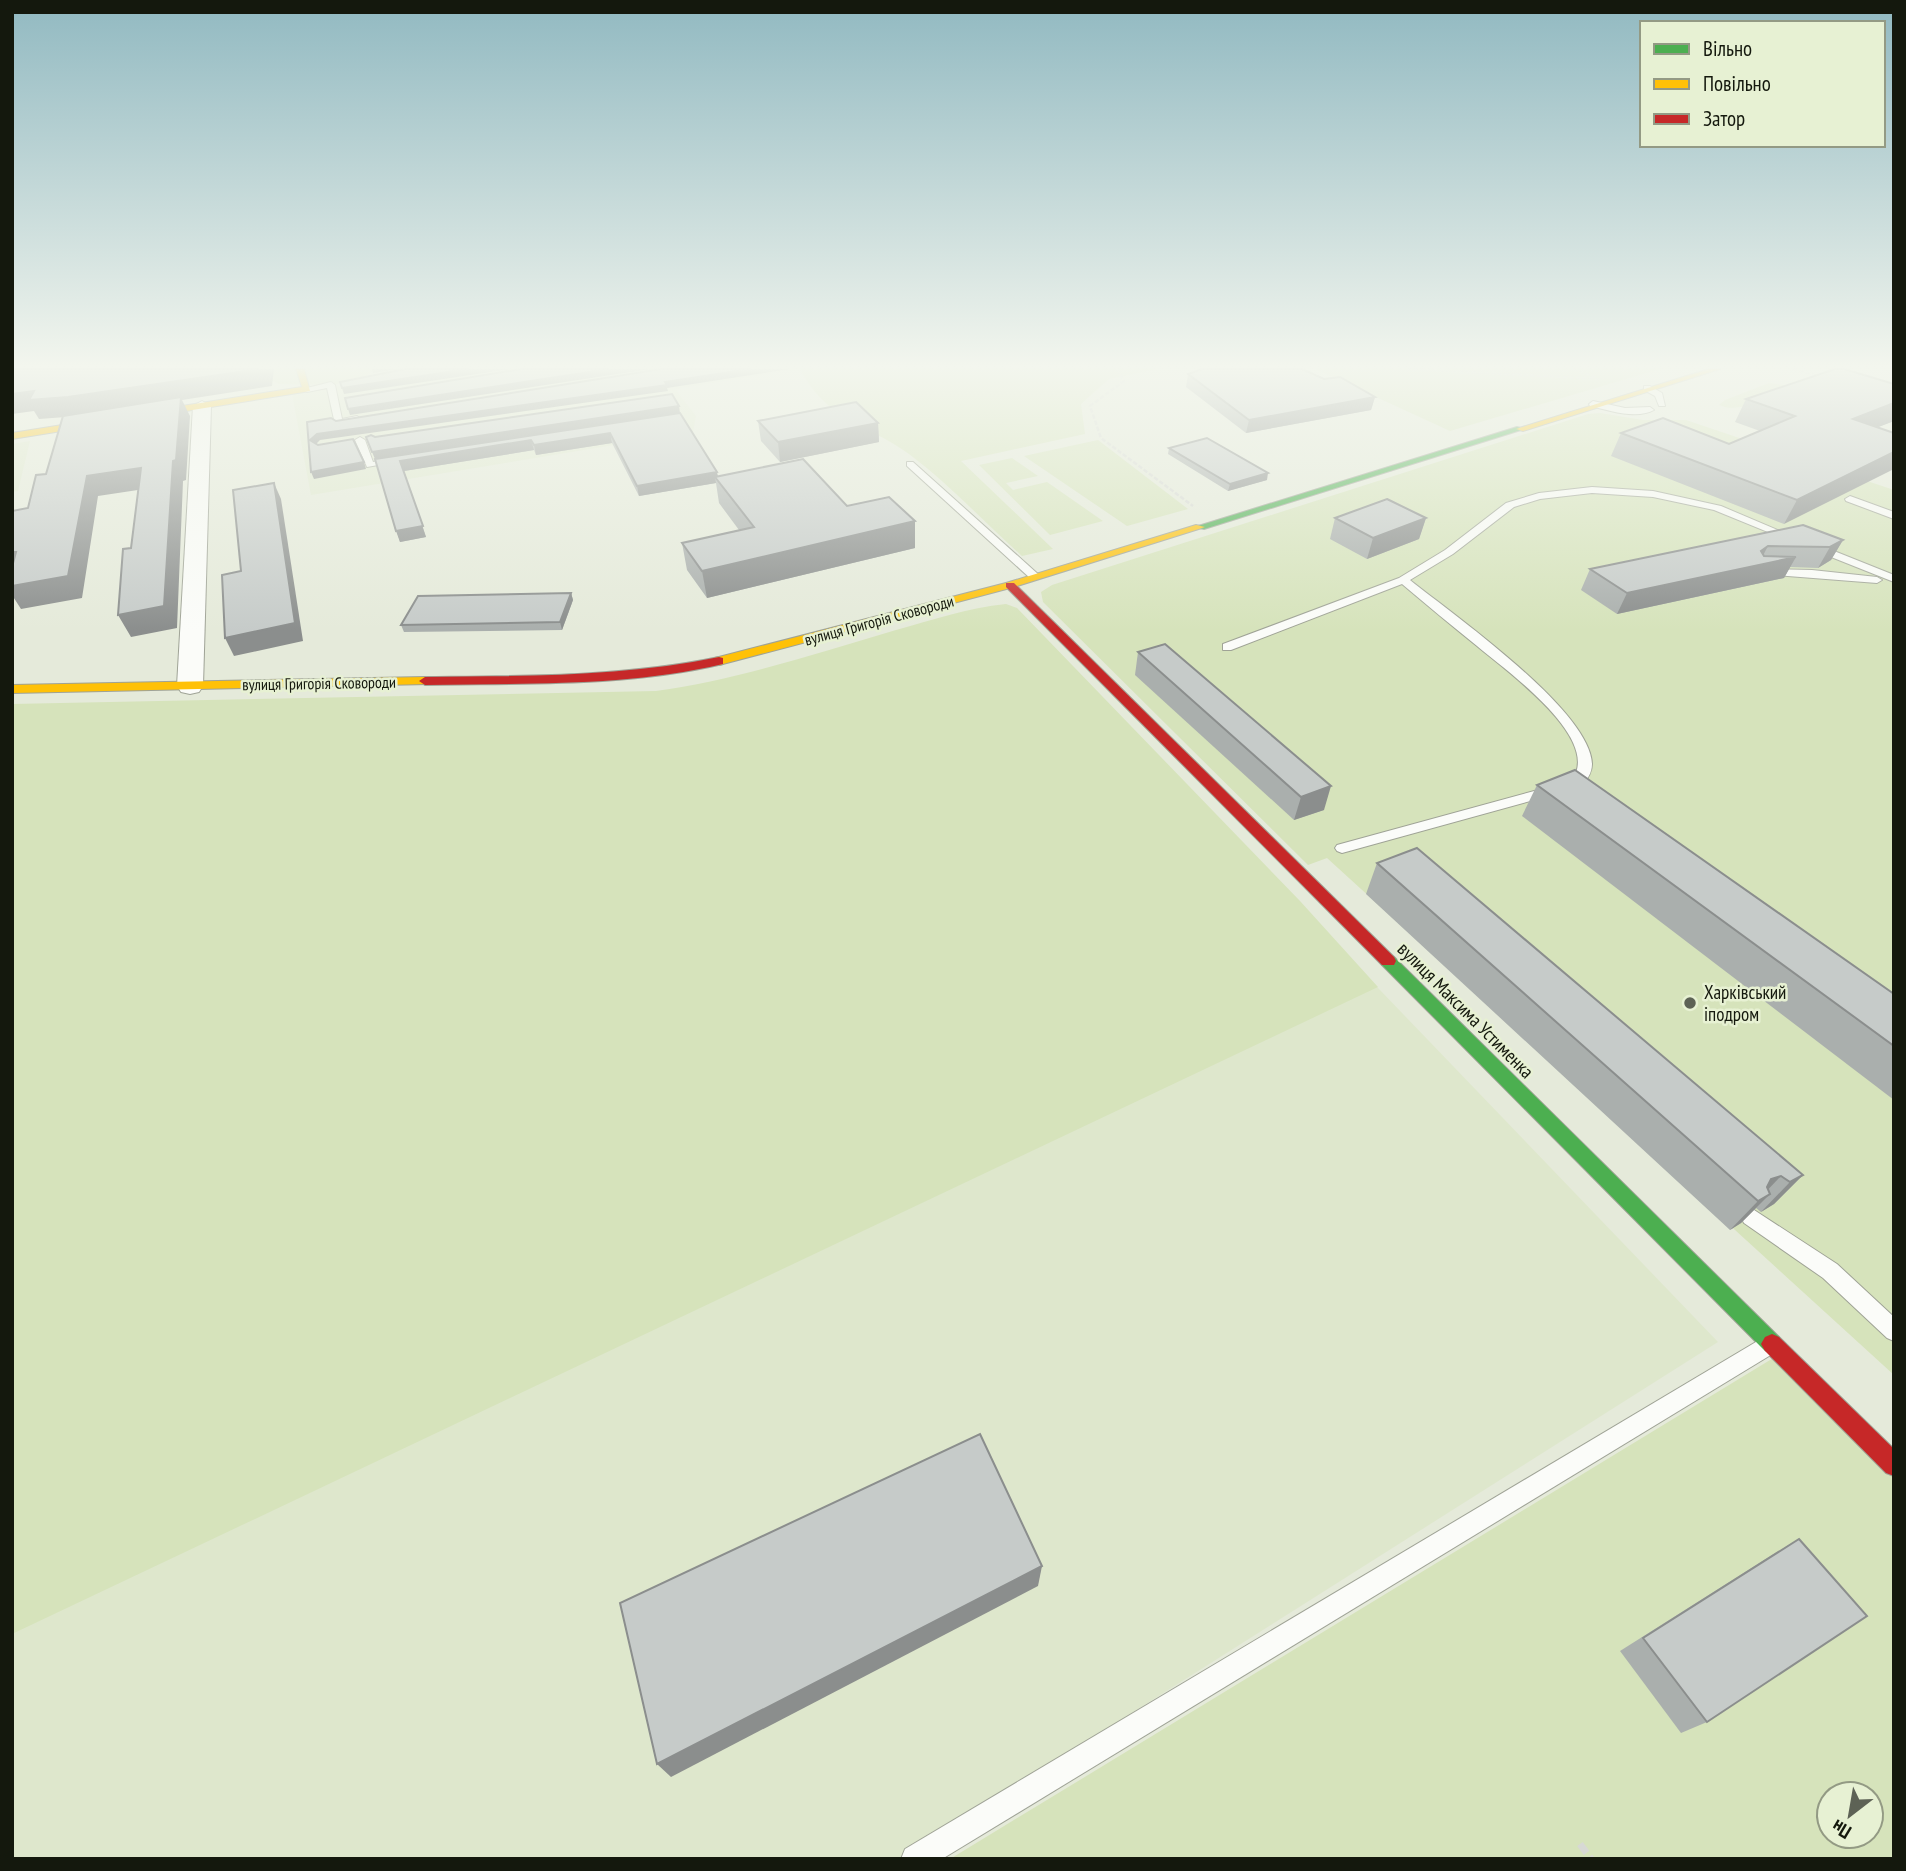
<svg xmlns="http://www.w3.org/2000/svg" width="1906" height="1871" font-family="'PT Sans Narrow',sans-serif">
  <rect width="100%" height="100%" fill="#e5eada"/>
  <g fill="#dee7cc">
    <polygon points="367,369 797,369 675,389 696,416 693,432 311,495 292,394 372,381"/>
    <polygon points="30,441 18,491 12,492 12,444"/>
    <polygon points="1307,914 1718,1342 901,1859 12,1859 12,1445"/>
  </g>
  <g fill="#d6e3bb" fill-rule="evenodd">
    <polygon points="249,369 374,369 363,378 331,385 279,384"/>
    <path d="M800,369H1157L1109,379L1081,404L1085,434L961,461L1053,549L1022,556C985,523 949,484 909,454C866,423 827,421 800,369Z"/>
    <polygon points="1315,369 1660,369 1450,431"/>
    <path d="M1769,383L1790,386C1769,396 1742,415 1719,405L1725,400Z"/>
    <polygon points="1600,413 1643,420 1686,420 1894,490 1894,1375 1327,858 1308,865 1043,602 1041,592 1052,585 1588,414"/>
    <polygon points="1098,440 1188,509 1127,526 1024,456"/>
    <polygon points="1012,458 1038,476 1006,483 1013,490 1047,482 1103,521 1050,535 979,465"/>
    <path d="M1006,604L1017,608L1300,901L1378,987L12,1634V704L656,691C738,680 817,653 896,630C932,620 968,608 1006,604Z"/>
    <path d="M1775,1357L1894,1476V1859H950ZM1829,1794H1871V1836H1829Z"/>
  </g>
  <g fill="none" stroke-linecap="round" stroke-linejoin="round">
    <defs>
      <g id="lane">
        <polygon points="331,382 335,385 342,419 357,416 361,419 360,421 335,424 327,388 307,392 303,389"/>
        <polygon points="1644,386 1650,386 1662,393 1665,406 1659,406 1655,396 1644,390"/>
        <path d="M1593,401L1625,408L1650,407L1654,410C1636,420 1609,410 1590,406L1589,404Z"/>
        <polygon points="360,437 365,440 373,462 396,458 401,461 367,467 355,440"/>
        <polygon points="907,462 913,462 1039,575 1039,579 1031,579 907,466"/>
        <path d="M1592,487L1653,491L1721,506L1799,539L1790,541L1714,510L1653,497L1592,493L1540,499L1514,507L1453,554L1410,580C1452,614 1590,710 1592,764C1592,773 1587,780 1581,787L1342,853L1337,851L1335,848L1337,845L1571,781C1605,740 1504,669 1477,646C1452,626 1427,605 1402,584L1231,650H1223V644L1399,578L1445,550L1506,503L1539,493Z"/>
        <polygon points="1850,496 1894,512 1894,519 1846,501 1845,499"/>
        <polygon points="1811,545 1819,545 1894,575 1894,582 1811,549"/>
        <polygon points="1767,569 1812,570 1877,577 1882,580 1877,583 1763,574 1762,572"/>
        <polygon points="1751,1208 1837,1264 1894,1317 1894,1341 1887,1338 1823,1278 1744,1223 1741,1217 1744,1211"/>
        <polygon points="1766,1336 1774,1339 1777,1346 1774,1353 942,1859 901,1859 905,1849"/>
      </g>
      <polygon id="street" points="202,401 211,406 203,686 199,692 190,694 181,692 177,686 193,406"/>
      <g id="fast">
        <polygon points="1517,427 1524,429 1204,529 1195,527"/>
        <polygon points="1388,955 1394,957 1779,1337 1783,1344 1779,1351 1772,1354 1765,1351 1382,965 1380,961 1382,957"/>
      </g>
      <g id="slow">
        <polygon points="296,369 304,369 310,391 12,439 12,433 302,387"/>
        <polygon points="1709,369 1720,369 1523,431 1516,429"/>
        <polygon points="1196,525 1205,527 1014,587 719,665 713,661 715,658 1006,583"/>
        <polygon points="425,677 429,678 429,684 12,693 12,685"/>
      </g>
      <g id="jam">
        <polygon points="1006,583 1014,583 1394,957 1396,961 1394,965 1382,965 1006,587"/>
        <path d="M719,657L723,658V664C626,687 525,683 425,685L419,681L425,677C524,676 622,677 719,657Z"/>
        <polygon points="1772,1334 1779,1337 1894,1449 1894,1476 1886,1473 1765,1351 1761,1344 1765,1337"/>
      </g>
    </defs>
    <use href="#lane" stroke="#9fa396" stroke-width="2"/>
    <use href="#street" stroke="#9fa396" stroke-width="2"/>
    <use href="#fast" stroke="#9fa396" stroke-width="2"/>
    <use href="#slow" stroke="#9fa396" stroke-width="2"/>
    <use href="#jam" stroke="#9fa396" stroke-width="2"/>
    <g stroke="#d7d9d4" stroke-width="2.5" stroke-dasharray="4.5 2" stroke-linecap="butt">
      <polyline points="1117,369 1124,381 1090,406 1101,438 1193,506"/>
      <polyline points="1407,369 1601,379"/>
      <polyline points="1573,369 1595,377"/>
      <polyline points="1793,369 1820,377"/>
    </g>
    <polyline stroke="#d7d9d4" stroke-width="7" stroke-dasharray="11 5" stroke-linecap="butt" points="1580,1844 1591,1859"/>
    <use href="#lane" fill="#fbfcf9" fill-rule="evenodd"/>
    <use href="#street" fill="#fbfcf9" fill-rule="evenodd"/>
    <use href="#fast" fill="#4caf50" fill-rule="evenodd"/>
    <use href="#slow" fill="#ffc107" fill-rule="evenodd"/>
    <use href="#jam" fill="#c62828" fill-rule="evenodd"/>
  </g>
  <g fill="#aaafad">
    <polygon points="1188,374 1324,379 1375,397 1371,410 1246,433 1186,387"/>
    <polygon points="1746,399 1894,421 1878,427 1784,524 1611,456 1621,433 1729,444 1760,431 1735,422"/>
    <polygon points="680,413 718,476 847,506 915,548 707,598 687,570 682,543 739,530 719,503 716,483 639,496 612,443 536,455 534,450 404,471 426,537 400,542 375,459"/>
    <polygon points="758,421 878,423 879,442 780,462 761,441"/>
    <polygon points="1169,448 1267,480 1228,491 1168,454"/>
    <polygon points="1335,518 1426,518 1419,539 1367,559 1330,539"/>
    <polygon points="1803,525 1843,540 1831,560 1818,568 1790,567 1784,578 1617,614 1581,590 1590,569"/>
    <polygon points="571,593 573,600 562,630 404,632 401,625"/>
    <polygon points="1138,652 1324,810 1294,820 1135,675"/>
    <polygon points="1537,785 1894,994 1894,1100 1522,816"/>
    <polygon points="1377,863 1803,1175 1774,1204 1761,1212 1756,1208 1741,1223 1730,1230 1366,894"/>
    <polygon points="1799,1539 1707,1722 1681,1733 1620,1651 1772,1555"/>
  </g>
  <g fill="#8b8e8d">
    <polygon points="259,369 274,369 272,386 182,400 190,416 186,480 183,481 177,628 131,637 118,615 173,461 79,416 39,419 34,411 12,414 12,394"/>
    <polygon points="372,369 397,369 373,373"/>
    <polygon points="468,369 510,369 344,394 342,388"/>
    <polygon points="609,369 650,369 350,415 348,409"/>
    <polygon points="750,369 789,369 667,388 668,391 320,440 313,447 310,440 317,434"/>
    <polygon points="1375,397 1371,410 1246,433 1249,420"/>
    <polygon points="1894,403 1894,421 1840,442 1853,419"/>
    <polygon points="679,406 680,413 375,459 372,452"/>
    <polygon points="878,423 879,442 780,462 778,442"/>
    <polygon points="610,433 612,443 536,455 534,445"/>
    <polygon points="531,440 534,450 404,471 426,537 400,542 396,531 400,461"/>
    <polygon points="1894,452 1894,469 1784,524 1797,500"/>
    <polygon points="364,462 366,469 314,479 311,472"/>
    <polygon points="141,468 151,488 98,496 82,598 21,609 12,595 12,586 87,476"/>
    <polygon points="717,472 719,482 715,477 716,483 639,496 637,486"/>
    <polygon points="1268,473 1267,480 1228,491 1230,484"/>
    <polygon points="274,483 281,499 303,641 234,656 225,638"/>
    <polygon points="1426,518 1419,539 1367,559 1373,538"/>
    <polygon points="915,521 915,548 707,598 702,571"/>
    <polygon points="1843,540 1831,560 1818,568 1830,547"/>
    <polygon points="1768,546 1758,565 1796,557 1784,578 1617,614 1627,593 1761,551"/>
    <polygon points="12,552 16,552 12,577"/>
    <polygon points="571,593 573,600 562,630 560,622"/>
    <polygon points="1331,786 1324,810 1294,820 1301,797"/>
    <polygon points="1803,1175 1774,1204 1761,1212 1790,1182"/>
    <polygon points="1781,1176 1758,1200 1771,1179"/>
    <polygon points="1770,1194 1741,1223 1730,1230 1758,1201"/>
    <polygon points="1042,1566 1038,1586 671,1777 657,1764"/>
  </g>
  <g fill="#c6cbc9" stroke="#8b8e8d" stroke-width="2">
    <polygon points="12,369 259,369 68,397 29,400 34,391 12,394"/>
    <polygon points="405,369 468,369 342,388 340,382"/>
    <polygon points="521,369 609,369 348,409 345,398"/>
    <polygon points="661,369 750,369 665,382 667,385 317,434 310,440 318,445 353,439 364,462 311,472 307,422 331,418 336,421"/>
    <polygon points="1202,369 1302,369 1324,379 1340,377 1375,397 1249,420 1188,374"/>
    <polygon points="1835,369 1844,369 1894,384 1894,403 1853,419 1894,433 1894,452 1797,500 1621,433 1663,418 1729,444 1795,416 1746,399"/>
    <polygon points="672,394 679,406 372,452 366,437 371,435 375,437"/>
    <polygon points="181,397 176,460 173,461 164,606 118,615 123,549 131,548 141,468 87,476 68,576 12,586 12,567 16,552 12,552 12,511 28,508 36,475 46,474 63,416"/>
    <polygon points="856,402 878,423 778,442 758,421"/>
    <polygon points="680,413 717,472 637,486 610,433 534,445 531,440 400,461 423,526 396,531 375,459"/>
    <polygon points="1207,438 1268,473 1230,484 1169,448"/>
    <polygon points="803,459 847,506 889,497 915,521 702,571 682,543 754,527 715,477"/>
    <polygon points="274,483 295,623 225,638 222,575 241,571 233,490"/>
    <polygon points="1387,499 1426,518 1373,538 1335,518"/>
    <polygon points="1803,525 1843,540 1830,547 1768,546 1761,551 1764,556 1796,557 1627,593 1590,569"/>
    <polygon points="571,593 560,622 401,625 418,596"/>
    <polygon points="1165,644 1331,786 1301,797 1138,652"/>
    <polygon points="1575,770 1894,994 1894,1046 1537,785"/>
    <polygon points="1417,848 1803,1175 1790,1182 1781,1176 1771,1179 1767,1187 1770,1194 1758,1201 1377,863"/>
    <polygon points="980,1434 1042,1566 657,1764 620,1603"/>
    <polygon points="1799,1539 1867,1616 1707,1722 1643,1638"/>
  </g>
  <linearGradient id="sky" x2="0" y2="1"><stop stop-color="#91b9c1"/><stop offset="0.58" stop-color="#f3f6ee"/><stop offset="1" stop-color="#f3f6ee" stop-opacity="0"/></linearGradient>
  <rect width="1906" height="631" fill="url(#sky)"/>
  <circle fill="#5d6255" stroke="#e7f1d3" stroke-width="2.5" cx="1690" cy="1003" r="7"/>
  <g text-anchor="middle" stroke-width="5" stroke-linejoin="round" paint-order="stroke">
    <g font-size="16" fill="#14180d" stroke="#e7f1d3">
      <text transform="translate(879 620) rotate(-15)" y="6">вулиця Григорія Сковороди</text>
      <text transform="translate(319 683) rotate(-1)" y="6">вулиця Григорія Сковороди</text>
    </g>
    <g font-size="19" fill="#14180d" stroke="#e7f1d3" text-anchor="start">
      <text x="1704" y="999">Харківський<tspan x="1704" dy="22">іподром</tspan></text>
    </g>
    <g font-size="19" fill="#14180d" stroke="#e7f1d3">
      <text transform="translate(1466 1010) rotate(45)" y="7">вулиця Максима Устименка</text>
    </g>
  </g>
  <rect width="1906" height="1871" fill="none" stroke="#14180d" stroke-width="28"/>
  <rect x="1640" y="21" width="245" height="126" fill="#e7f1d3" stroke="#939a84" stroke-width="2"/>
  <rect x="1654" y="44" width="35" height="10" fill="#4caf50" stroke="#939a84" stroke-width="2"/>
  <text x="1703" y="56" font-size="21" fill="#14180d">Вільно</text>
  <rect x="1654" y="79" width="35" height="10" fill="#ffc107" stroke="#939a84" stroke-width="2"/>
  <text x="1703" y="91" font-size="21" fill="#14180d">Повільно</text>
  <rect x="1654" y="114" width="35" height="10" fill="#c62828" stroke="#939a84" stroke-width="2"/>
  <text x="1703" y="126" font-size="21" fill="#14180d">Затор</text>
  <g transform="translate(1850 1815) rotate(211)"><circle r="33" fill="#e7f1d3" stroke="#939a84" stroke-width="2"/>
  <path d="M0-5L12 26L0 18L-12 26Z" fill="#5d6255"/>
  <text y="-10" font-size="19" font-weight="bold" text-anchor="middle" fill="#14180d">Пн</text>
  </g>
</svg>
